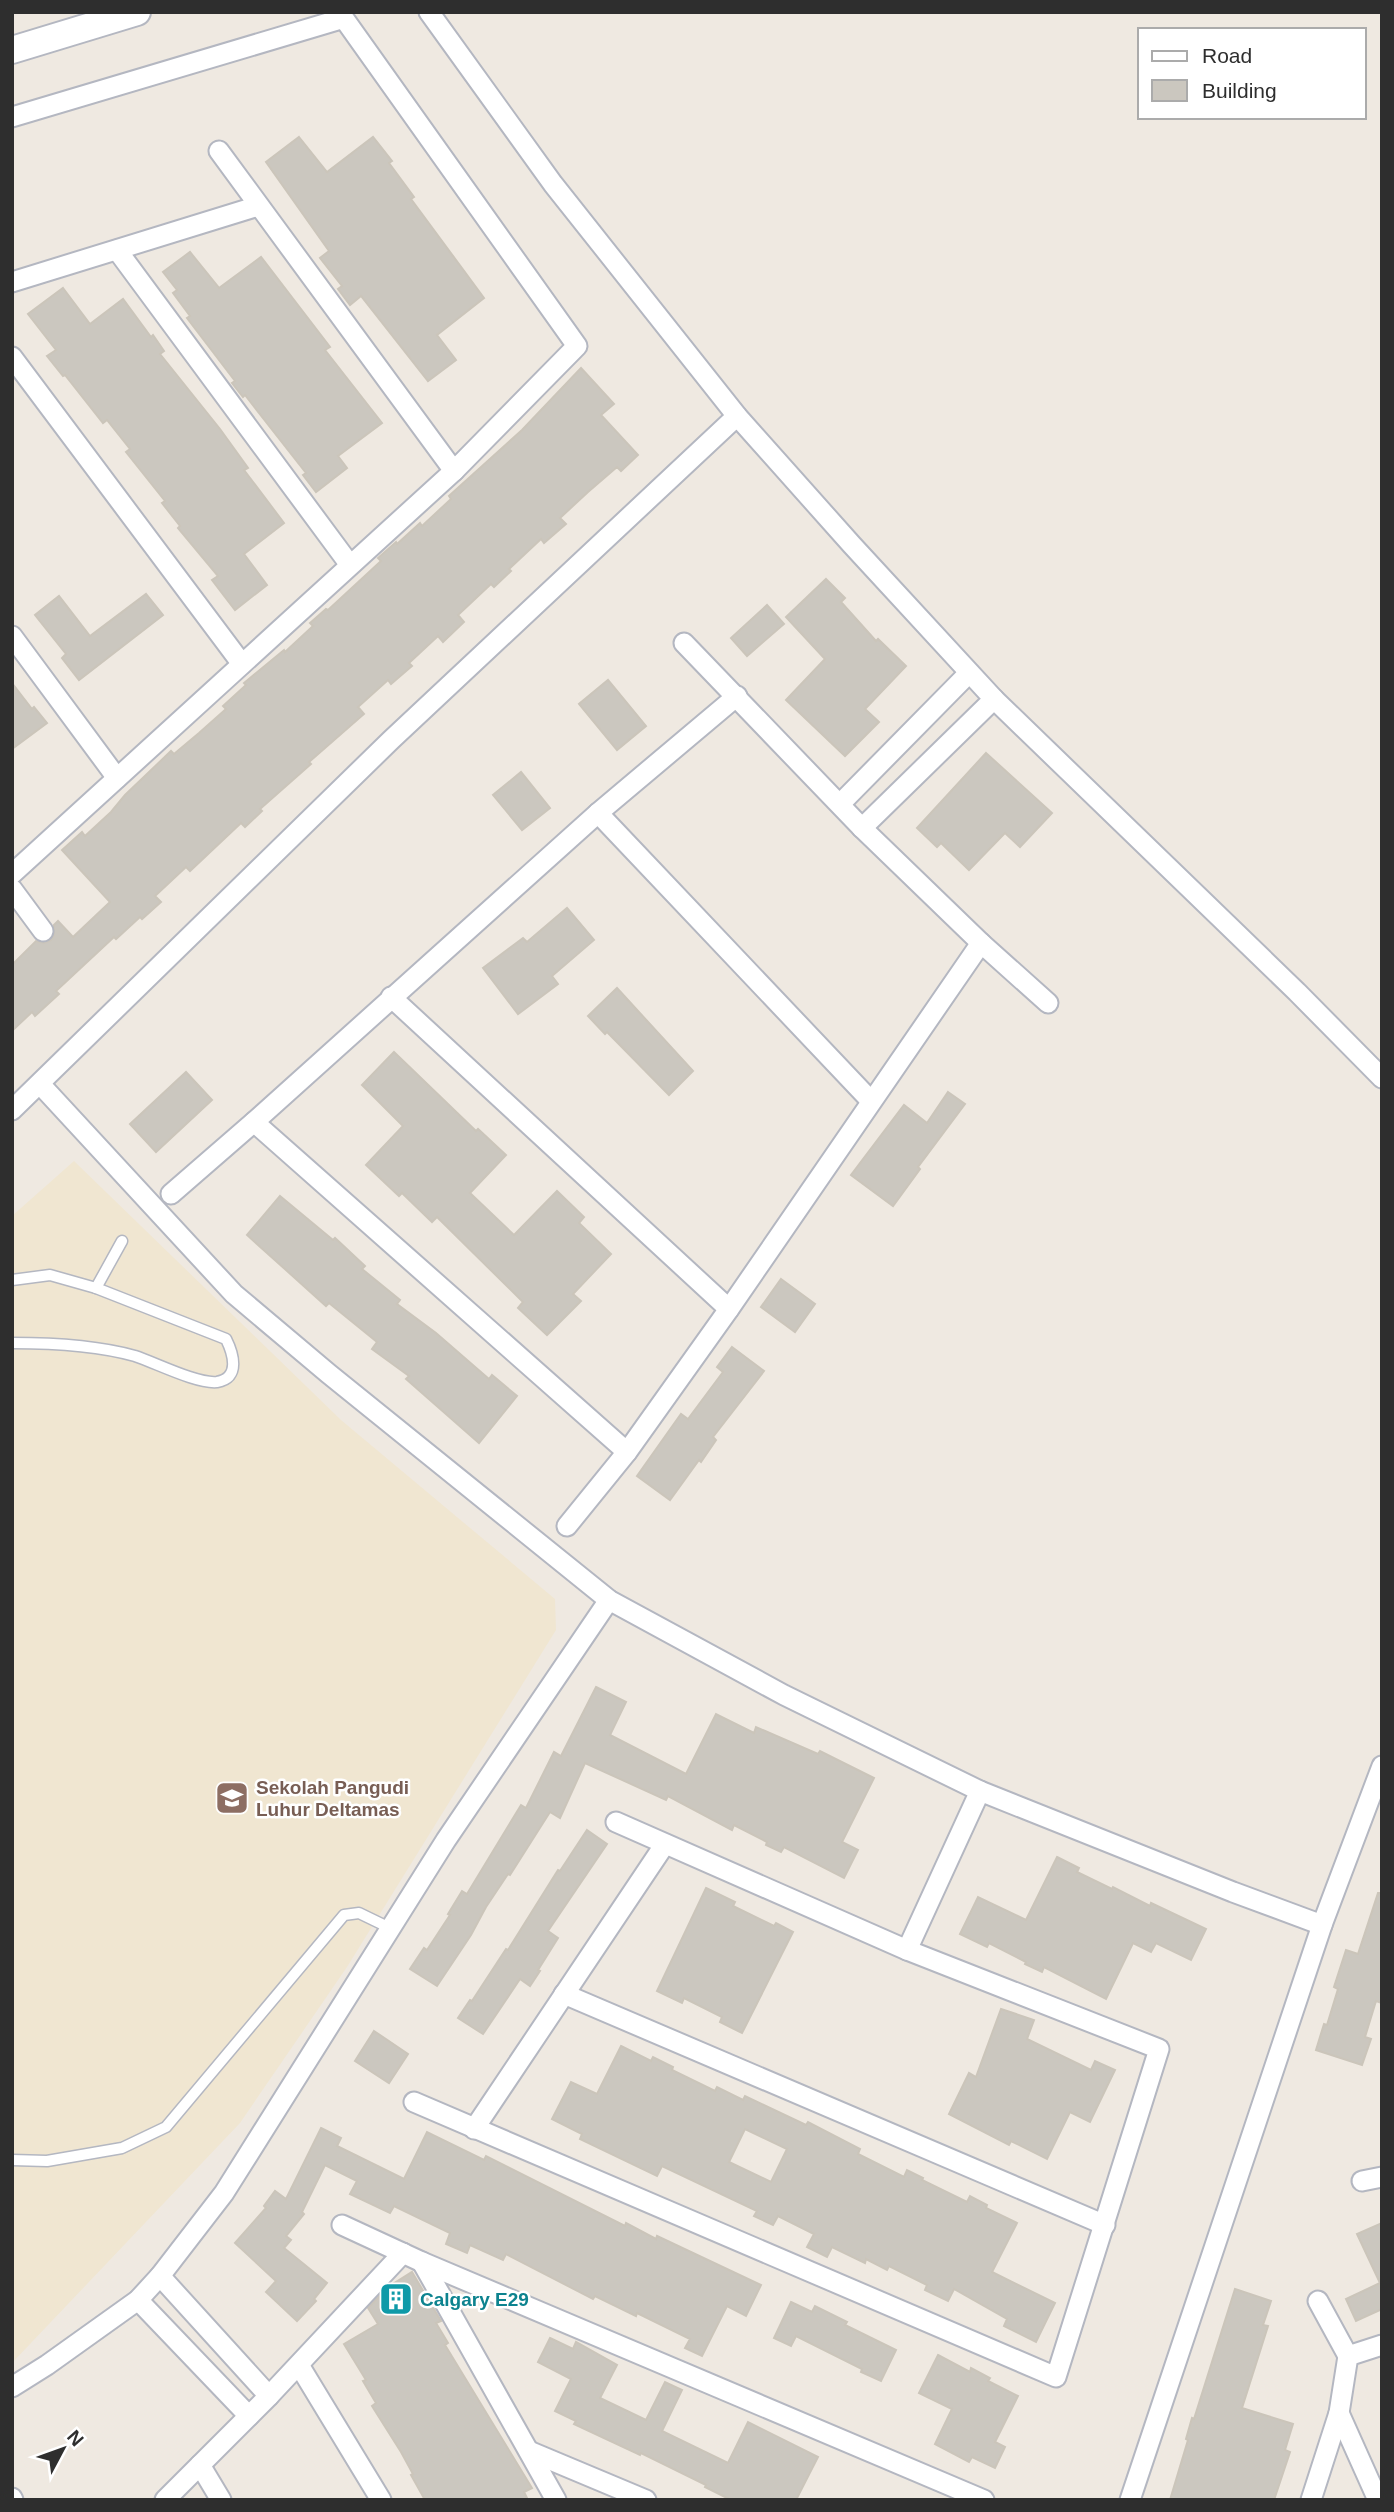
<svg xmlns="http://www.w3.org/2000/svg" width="1394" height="2512" font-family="Arial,sans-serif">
  <rect width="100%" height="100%" fill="#efe9e1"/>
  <polygon fill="#f0e6d1" points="74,1161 341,1420 555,1599 556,1630 347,1967 240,2123 12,2363 12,1216"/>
  <g fill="#cbc7bf" stroke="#cbc5ba" stroke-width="2" fill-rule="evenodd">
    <polygon points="299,137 327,172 373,137 392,161 389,163 414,197 411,199 484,298 437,335 456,360 428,381 361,296 350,305 338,289 342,286 320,258 329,251 266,162"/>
    <polygon points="190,252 219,288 261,257 330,347 325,350 382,423 338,456 347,468 316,492 303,475 306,473 245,395 243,397 232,383 235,381 187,318 190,316 173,293 177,290 163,272"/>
    <polygon points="63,288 90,324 123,299 151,337 153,335 164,351 160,354 220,429 248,468 244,470 284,523 244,554 267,585 235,610 212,580 218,576 178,528 180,526 162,503 165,501 126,452 130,449 107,420 103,423 65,375 63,376 47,356 56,350 28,314"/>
    <polygon points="581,368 614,404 601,415 638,455 621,471 617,467 588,492 560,518 566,524 544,543 541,539 509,569 511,571 494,587 491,584 458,615 464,622 443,642 438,636 409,663 412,666 391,684 388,680 358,707 364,714 309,762 311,764 260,809 262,811 245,827 241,823 190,871 186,867 155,896 161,902 142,919 140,917 116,939 114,937 56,991 59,994 35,1016 32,1012 12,1031 12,965 36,941 44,943 51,940 54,935 54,925 58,921 73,937 110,902 62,850 82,832 85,836 111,812 125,795 171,751 174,754 199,733 226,709 223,706 246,685 244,683 284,650 285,652 313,626 310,623 326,609 328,610 381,561 378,558 396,542 397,544 420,523 422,526 451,499 449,496 522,430"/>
    <polygon points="826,579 845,598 841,602 876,641 878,639 906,666 865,709 879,722 845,756 786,700 825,659 786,617"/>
    <polygon points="146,594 163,615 79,680 62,658 66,654 35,615 59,596 90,636"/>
    <polygon points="767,605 784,624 747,656 731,638"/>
    <polygon points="608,680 646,726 617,750 579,704"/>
    <polygon points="12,683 32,709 34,707 47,723 12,749"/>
    <polygon points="986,753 1052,813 1020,847 1005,833 969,870 941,843 937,847 917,828"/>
    <polygon points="521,772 550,808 522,830 493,795"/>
    <polygon points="567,908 594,940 552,976 558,984 518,1014 483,968 523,938 527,942"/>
    <polygon points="617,988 693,1071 669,1095 607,1032 605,1034 588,1016"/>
    <polygon points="394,1052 476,1131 478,1129 506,1155 470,1193 514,1235 557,1191 584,1217 579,1223 611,1254 573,1294 581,1301 547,1335 518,1308 523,1302 437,1217 432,1222 402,1193 399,1196 366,1165 403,1126 362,1085"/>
    <polygon points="186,1072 212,1100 156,1152 130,1124"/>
    <polygon points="948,1092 965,1104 918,1167 920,1169 893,1206 851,1175 904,1105 927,1123"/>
    <polygon points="280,1196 333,1240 335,1238 365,1266 362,1269 400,1300 397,1304 436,1333 489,1379 492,1375 517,1396 479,1443 406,1379 409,1376 372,1349 377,1342 329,1303 326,1306 247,1235"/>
    <polygon points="781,1279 815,1304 795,1332 761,1307"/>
    <polygon points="732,1347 764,1371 713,1437 716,1440 701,1462 699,1460 670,1500 637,1476 681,1414 688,1419 723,1372 717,1367"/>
    <polygon points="596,1687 626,1702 610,1735 686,1774 716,1714 754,1733 756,1727 818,1754 820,1751 874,1778 842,1842 858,1850 844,1878 784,1847 781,1852 766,1845 767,1842 734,1825 732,1830 668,1796 666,1800 585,1763 560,1818 550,1812 510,1875 508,1874 486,1907 471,1935 437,1986 410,1969 424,1948 427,1950 450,1915 448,1914 462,1891 467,1894 521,1805 526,1808 554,1752 561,1756"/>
    <polygon points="587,1830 607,1844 548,1931 558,1938 538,1970 540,1971 530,1986 520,1979 483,2034 458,2018 470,2000 472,2001 506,1949 508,1950 558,1870 560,1871"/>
    <polygon points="1057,1857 1079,1868 1077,1872 1112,1889 1113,1887 1150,1906 1151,1903 1206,1929 1191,1960 1156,1943 1151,1952 1133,1943 1106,1999 1044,1967 1042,1972 1025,1964 1026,1962 989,1943 987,1947 960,1934 978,1897 1026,1920"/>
    <polygon points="706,1888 735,1902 733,1906 774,1926 776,1923 793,1932 742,2033 720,2022 722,2017 684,1998 682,2003 657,1991"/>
    <polygon points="1378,1893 1382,1893 1382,2003 1376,2001 1365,2037 1371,2039 1362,2065 1316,2050 1324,2024 1327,2025 1338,1989 1334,1987 1346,1950 1358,1954"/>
    <polygon points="1001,2009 1034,2020 1027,2039 1091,2070 1095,2061 1115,2070 1090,2122 1070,2112 1047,2159 1011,2141 1009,2145 949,2114 969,2073 976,2077"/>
    <polygon points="374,2031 408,2054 389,2083 355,2061"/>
    <path d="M621,2046L651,2061L653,2057L673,2067L672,2070L715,2091L717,2087L743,2100L745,2096L806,2125L808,2122L860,2149L858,2154L904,2177L907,2170L923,2178L922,2180L967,2202L970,2196L987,2205L986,2208L1017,2223L992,2272L1055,2303L1036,2342L1004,2326L1007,2319L954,2289L948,2301L925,2290L927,2285L889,2266L887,2270L866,2259L865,2263L832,2247L827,2257L807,2247L814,2234L778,2216L773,2225L754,2216L757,2211L662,2166L657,2176L580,2139L582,2134L552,2119L571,2082L597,2094ZM745,2129L787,2149L771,2182L729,2162Z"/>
    <polygon points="321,2128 341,2138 337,2146 404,2179 427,2132 484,2160 486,2156 625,2226 626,2223 656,2239 657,2236 761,2285 746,2316 727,2306 702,2356 685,2348 690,2339 637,2313 636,2316 595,2296 593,2299 506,2254 503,2260 470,2245 467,2253 446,2244 450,2233 394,2206 390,2213 350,2194 357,2181 325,2165 302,2212 304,2214 286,2236 291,2240 284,2248 327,2283 314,2299 316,2301 297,2321 266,2292 276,2281 235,2243 266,2208 264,2206 275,2191 286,2199"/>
    <polygon points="1382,2223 1382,2309 1356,2321 1346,2299 1380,2283 1357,2234"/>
    <polygon points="412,2272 441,2321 436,2323 448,2343 445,2345 532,2488 524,2492 528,2500 425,2500 411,2475 413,2474 401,2452 372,2406 376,2403 363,2381 366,2380 344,2344 378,2324 368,2308 388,2287"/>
    <polygon points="1235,2289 1271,2301 1263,2325 1268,2326 1242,2408 1293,2424 1285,2450 1290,2452 1274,2500 1170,2500 1188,2440 1186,2439 1192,2418 1194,2419"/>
    <polygon points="791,2302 812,2312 815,2306 847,2322 845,2325 896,2350 881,2381 861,2372 862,2369 796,2336 791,2346 774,2338"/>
    <polygon points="550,2338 573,2349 576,2342 617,2365 600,2398 646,2420 665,2382 682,2390 662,2431 728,2463 748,2422 818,2457 796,2500 731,2500 705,2487 706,2485 641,2453 640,2455 574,2424 576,2421 555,2411 571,2379 538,2362"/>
    <polygon points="938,2355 970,2372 971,2368 990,2378 988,2381 1018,2396 995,2442 1005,2447 995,2468 972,2457 969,2462 935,2444 952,2409 919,2393"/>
  </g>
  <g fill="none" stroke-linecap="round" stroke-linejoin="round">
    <defs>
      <g id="lane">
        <path d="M12,1280L50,1275L96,1288L226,1339C233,1353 241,1378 217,1382C197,1384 156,1363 135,1356C96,1345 53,1343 12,1343"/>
        <polyline points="96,1288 122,1241"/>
        <polyline points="12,2160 47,2161 122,2148 166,2127 344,1915 359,1913 390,1928"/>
      </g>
      <g id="street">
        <polyline points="429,12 553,184 737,416 852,545 994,699 1297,992 1382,1078"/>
        <polyline points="12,117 341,19 345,20 577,346 454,471 12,874"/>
        <polyline points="219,151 454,471"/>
        <polyline points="117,250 350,565"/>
        <polyline points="12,282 258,206"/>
        <polyline points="12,357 242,664"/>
        <polyline points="12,636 117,778"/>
        <polyline points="684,643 862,828 981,943 1048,1003"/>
        <polyline points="840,804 969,673"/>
        <polyline points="598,813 871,1101"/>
        <polyline points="862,828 994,699"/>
        <polyline points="12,889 43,931"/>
        <polyline points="391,997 729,1309"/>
        <polyline points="40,1084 234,1294 329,1374 609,1600 784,1695 980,1791 1233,1892 1322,1925"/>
        <polyline points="12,1110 391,740 737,416"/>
        <polyline points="254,1122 627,1452"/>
        <polyline points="171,1194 254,1122 598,813 737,696"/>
        <polyline points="567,1526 627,1452 729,1309 981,943"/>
        <polyline points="907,1950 980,1791"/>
        <polyline points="564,1994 1105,2225"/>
        <polyline points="414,2102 1056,2377 1159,2049 907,1950 616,1822"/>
        <polyline points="474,2129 665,1844"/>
        <polyline points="1362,2181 1382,2177"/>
        <polyline points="342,2225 422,2262 984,2500"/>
        <polyline points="422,2262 556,2500"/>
        <polyline points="160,2276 269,2396"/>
        <polyline points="138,2300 249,2416"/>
        <polyline points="1318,2301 1348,2356"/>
        <polyline points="299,2365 381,2500"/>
        <polyline points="12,2387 47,2365 138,2300 160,2276 224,2193 446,1840 609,1600"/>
        <polyline points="1339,2413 1378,2500"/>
        <polyline points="529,2451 646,2500"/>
        <polyline points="200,2465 221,2500"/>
        <polyline points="12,2498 13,2500"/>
        <polyline points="165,2500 269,2396 403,2253"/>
        <polyline points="1130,2500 1322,1925 1382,1766"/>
        <polyline points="1311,2500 1339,2413 1348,2356 1382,2345"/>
      </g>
      <polyline id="secondary" points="12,50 137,12"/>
    </defs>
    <use href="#lane" stroke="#b4b7c1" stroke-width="13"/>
    <use href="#street" stroke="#b4b7c1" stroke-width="23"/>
    <use href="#secondary" stroke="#b4b7c1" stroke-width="30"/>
    <use href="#lane" stroke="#fff" stroke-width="10"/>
    <use href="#street" stroke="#fff" stroke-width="19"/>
    <use href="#secondary" stroke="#fff" stroke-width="26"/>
  </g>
  <defs>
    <symbol id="school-square" viewBox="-11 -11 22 22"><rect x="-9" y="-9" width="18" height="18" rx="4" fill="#8d6e63" stroke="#fff"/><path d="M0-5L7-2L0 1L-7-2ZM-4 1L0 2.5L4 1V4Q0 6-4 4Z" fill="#fff"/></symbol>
    <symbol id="building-square" viewBox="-11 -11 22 22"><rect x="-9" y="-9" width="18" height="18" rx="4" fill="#0f9aa8" stroke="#fff"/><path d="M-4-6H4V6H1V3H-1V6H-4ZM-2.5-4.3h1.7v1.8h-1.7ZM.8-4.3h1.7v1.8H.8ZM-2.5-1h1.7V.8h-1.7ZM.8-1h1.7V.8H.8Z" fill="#fff"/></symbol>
  </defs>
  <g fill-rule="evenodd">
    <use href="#school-square" x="213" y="1779" width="38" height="38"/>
    <use href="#building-square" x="377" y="2280" width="38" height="38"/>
  </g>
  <g text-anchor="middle" stroke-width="5" stroke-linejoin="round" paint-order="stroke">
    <g font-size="19" font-weight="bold" fill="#785e54" stroke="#fff" text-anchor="start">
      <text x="256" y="1794">Sekolah Pangudi<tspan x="256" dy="22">Luhur Deltamas</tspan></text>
    </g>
    <g font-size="19" font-weight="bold" fill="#0d838f" stroke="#fff" text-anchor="start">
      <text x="420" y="2306">Calgary E29</text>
    </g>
  </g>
  <rect width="1394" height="2512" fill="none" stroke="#2e2e2e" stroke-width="28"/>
  <rect x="1138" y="28" width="228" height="91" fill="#ffffff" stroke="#ababab" stroke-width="2"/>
  <rect x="1152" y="51" width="35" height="10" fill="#ffffff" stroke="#ababab" stroke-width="2"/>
  <text x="1202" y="63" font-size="21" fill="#2e2e2e">Road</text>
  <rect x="1152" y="80" width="35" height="21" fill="#cbc7bf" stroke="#ababab" stroke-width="2"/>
  <text x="1202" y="98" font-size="21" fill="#2e2e2e">Building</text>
  <g transform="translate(63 2449) rotate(49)" stroke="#ffffff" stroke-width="5" paint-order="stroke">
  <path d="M0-5L12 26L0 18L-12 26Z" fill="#2e2e2e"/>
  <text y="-10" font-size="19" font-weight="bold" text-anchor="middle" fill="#2e2e2e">N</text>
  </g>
</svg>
